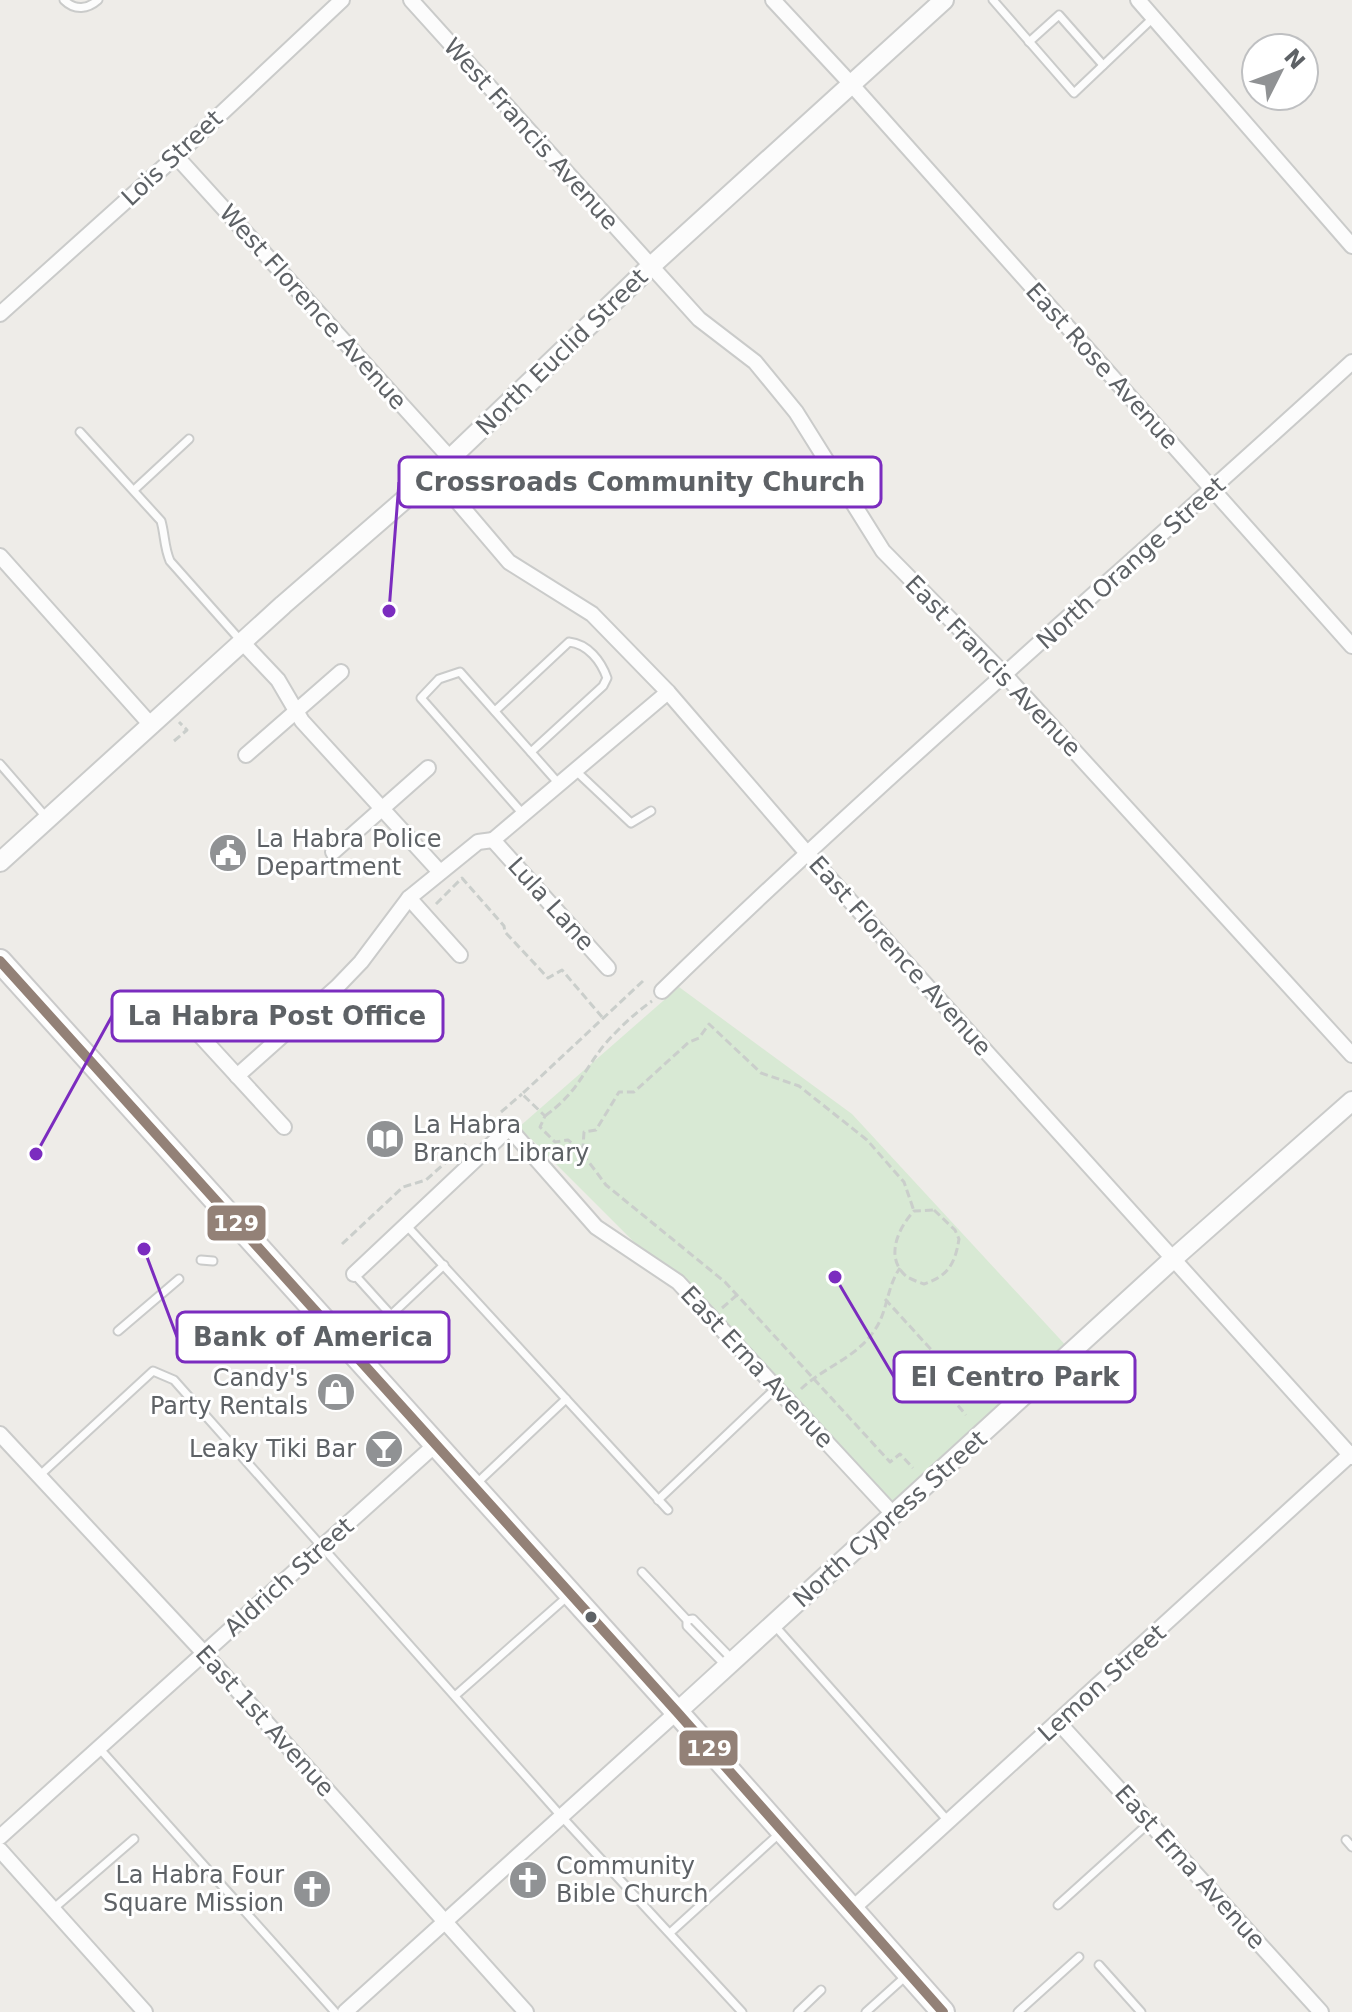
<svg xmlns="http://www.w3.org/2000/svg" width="1352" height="2012" font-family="'DejaVu Sans',sans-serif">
  <rect width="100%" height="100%" fill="#eeece8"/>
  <polygon fill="#d8e9d4" points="679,987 852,1114 1070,1350 893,1501 519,1127"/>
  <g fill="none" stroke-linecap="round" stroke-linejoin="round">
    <defs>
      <g id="service">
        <path d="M64,0C75,11 88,9 98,0"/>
        <polyline points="993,0 1074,93 1153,18"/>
        <polyline points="1029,42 1059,15 1103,65"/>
        <path d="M80,432L161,521C165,535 164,547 170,561L241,641"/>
        <polyline points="134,490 189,439"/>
        <path d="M495,711L569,642C588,644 601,661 607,678L603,686L531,752"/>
        <polyline points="0,764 46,817"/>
        <polyline points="576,771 631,823 651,811"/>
        <polyline points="523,814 421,698 439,679 460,672 560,785"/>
        <polyline points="407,1226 668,1510"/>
        <polyline points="201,1260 213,1261"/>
        <polyline points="354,1274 391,1315"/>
        <polyline points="118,1331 179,1279"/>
        <polyline points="355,1349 444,1265"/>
        <polyline points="39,1476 153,1371 174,1380 562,1817 742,2012"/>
        <polyline points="477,1483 566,1399"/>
        <polyline points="658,1500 776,1388"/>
        <polyline points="642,1572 687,1620 687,1626 725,1665"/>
        <polyline points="687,1620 693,1619 732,1659"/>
        <polyline points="775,1626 949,1822"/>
        <polyline points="456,1695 568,1596"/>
        <polyline points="99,1748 335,2012"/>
        <polyline points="1346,1840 1352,1847"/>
        <polyline points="1058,1905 1149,1823"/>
        <polyline points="53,1909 134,1839"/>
        <polyline points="671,1932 780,1833"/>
        <polyline points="1099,1965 1141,2012"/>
        <polyline points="798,2012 821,1990"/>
        <polyline points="866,2012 906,1976"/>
        <polyline points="1018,2012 1079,1957"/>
      </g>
      <g id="minor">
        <polyline points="411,0 699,319 755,362 796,412 883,551 1005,675 1352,1055"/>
        <polyline points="773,0 852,85 1352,646"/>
        <polyline points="1138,0 1352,246"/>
        <polyline points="176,156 450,458"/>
        <polyline points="0,314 176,156 342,0"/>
        <polyline points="434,474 509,562 592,614 668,692 806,852 1352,1457"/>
        <polyline points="0,556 151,725"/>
        <polyline points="243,643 278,680 302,721 439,871"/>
        <polyline points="246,755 341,672"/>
        <polyline points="493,840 668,692"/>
        <polyline points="493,840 608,968"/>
        <polyline points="333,852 428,768"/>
        <polyline points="409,898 460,955"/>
        <path d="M662,991C885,774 1123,572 1352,362"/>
        <polyline points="196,1031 284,1127"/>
        <polyline points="237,1076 337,987 361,962 409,898 478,842 493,840"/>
        <polyline points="354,1274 509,1128 596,1227 678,1282 894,1515"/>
        <polyline points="0,1434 203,1652 526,2012"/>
        <polyline points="1059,1723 1321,2012"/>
        <polyline points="0,1837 435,1445"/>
        <polyline points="0,1850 145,2012"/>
        <polyline points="851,1910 1352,1453"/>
        <polyline points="345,2012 677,1712"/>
      </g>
      <g id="tertiary">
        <polyline points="0,862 283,605 434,474 650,267 944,0"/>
        <polyline points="677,1712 1174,1258 1352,1101"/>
      </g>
      <polyline id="secondary" points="0,961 677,1712 943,2012"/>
    </defs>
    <use href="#service" stroke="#cacbca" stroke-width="11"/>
    <use href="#minor" stroke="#cacbca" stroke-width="18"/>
    <use href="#tertiary" stroke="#cacbca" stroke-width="22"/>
    <use href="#secondary" stroke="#cacaca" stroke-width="26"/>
    <g stroke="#cacecb" stroke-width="3" stroke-dasharray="8 4" stroke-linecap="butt">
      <polyline points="174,741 187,730 179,722"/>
      <polyline points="436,904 462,878 504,926 505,932 548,978 562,970 602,1017"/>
      <polyline points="643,981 522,1094 545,1116 540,1127 555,1142 568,1140 579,1149 606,1185 725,1282 890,1462 900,1454 913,1468"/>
      <polyline points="501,1112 522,1094"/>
      <path d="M545,1116C579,1091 581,1074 605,1044C619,1028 635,1013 652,1001"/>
      <polyline points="579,1149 583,1147 584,1132 596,1130 619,1092 634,1092 689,1042 699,1038 709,1024 761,1073 799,1086 867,1140 904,1182 914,1211"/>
      <path d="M934,1210L955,1230L959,1239C955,1264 948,1276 924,1284C918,1282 910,1279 906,1276C884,1257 899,1227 914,1211Z"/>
      <polyline points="342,1244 403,1187 426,1180 466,1144"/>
      <polyline points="885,1299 967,1389 955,1402 966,1415"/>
      <polyline points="722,1308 737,1295"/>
      <path d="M801,1389C824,1367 856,1358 874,1331C888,1312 886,1288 900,1268"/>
    </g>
    <use href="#service" stroke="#fcfcfc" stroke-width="7"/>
    <use href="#minor" stroke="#fcfcfc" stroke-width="14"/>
    <use href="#tertiary" stroke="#fcfcfc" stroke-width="18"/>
    <use href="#secondary" stroke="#fcfcfc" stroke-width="22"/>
    <defs>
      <polyline id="bus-1" points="0,961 677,1712 943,2012"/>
    </defs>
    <use href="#bus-1" stroke="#fff" stroke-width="16"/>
    <use href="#bus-1" stroke="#938177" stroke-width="10"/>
  </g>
  <defs>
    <symbol id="civic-disc" viewBox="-11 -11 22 22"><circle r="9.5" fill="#909294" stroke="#fff"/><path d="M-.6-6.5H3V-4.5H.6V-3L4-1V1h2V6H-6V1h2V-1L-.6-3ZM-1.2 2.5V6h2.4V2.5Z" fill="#fff"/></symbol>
    <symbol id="library-disc" viewBox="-11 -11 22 22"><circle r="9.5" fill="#909294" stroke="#fff"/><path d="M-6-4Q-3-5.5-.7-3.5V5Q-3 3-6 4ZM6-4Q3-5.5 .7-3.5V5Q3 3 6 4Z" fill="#fff"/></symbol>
    <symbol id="shop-disc" viewBox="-11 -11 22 22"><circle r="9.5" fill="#909294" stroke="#fff"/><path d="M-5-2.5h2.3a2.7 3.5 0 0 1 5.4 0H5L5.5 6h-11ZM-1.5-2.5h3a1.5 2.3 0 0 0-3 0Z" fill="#fff"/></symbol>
    <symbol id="bar-disc" viewBox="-11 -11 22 22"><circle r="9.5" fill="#909294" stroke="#fff"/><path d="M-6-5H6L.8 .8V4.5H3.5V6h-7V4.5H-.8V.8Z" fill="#fff"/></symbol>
    <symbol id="church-disc" viewBox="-11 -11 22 22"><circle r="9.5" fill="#909294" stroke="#fff"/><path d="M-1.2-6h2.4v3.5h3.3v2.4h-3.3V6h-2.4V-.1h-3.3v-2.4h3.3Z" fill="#fff"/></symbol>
  </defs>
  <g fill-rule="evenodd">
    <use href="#civic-disc" x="206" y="831" width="44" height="44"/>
    <use href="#library-disc" x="363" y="1117" width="44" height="44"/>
    <use href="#shop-disc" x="314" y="1370" width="44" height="44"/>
    <use href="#bar-disc" x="362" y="1427" width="44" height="44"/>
    <use href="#church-disc" x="506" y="1858" width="44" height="44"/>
    <use href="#church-disc" x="290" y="1867" width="44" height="44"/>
  </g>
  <circle fill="#5e6266" stroke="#fff" stroke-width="3" cx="591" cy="1617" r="7"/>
  <g text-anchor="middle" stroke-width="6" stroke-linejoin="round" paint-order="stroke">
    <g font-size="24" fill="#5e6266" stroke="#fff">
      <text transform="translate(531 134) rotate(48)" y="8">West Francis Avenue</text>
      <text transform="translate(172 158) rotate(-43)" y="8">Lois Street</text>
      <text transform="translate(313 307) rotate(48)" y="8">West Florence Avenue</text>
      <text transform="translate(562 352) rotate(-44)" y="8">North Euclid Street</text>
      <text transform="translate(1102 366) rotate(48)" y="8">East Rose Avenue</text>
      <text transform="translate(1131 563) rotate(-42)" y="8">North Orange Street</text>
      <text transform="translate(993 666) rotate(46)" y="8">East Francis Avenue</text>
      <text transform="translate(551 904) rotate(48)" y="8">Lula Lane</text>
      <text transform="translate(900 956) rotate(48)" y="8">East Florence Avenue</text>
      <text transform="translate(757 1367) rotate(47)" y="8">East Erna Avenue</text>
      <text transform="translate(890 1519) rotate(-42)" y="8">North Cypress Street</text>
      <text transform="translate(289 1577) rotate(-42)" y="8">Aldrich Street</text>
      <text transform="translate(1102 1683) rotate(-42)" y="8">Lemon Street</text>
      <text transform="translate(265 1721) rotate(48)" y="8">East 1st Avenue</text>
      <text transform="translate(1190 1867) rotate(48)" y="8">East Erna Avenue</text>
    </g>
    <g font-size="24" fill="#5e6266" stroke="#fff" text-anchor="start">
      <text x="256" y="847">La Habra Police<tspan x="256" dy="28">Department</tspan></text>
      <text x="413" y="1133">La Habra<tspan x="413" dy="28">Branch Library</tspan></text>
      <text x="308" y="1386" text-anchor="end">Candy's<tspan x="308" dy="28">Party Rentals</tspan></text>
      <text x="356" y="1457" text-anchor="end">Leaky Tiki Bar</text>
      <text x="556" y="1874">Community<tspan x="556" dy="28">Bible Church</tspan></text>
      <text x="284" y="1883" text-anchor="end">La Habra Four<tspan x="284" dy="28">Square Mission</tspan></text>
    </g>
  </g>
  <path fill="none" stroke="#7b2cbf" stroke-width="3" d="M389 611L399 482M36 1154L112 1016M144 1249L177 1337M835 1277L894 1377"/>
  <g fill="#7b2cbf" stroke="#fff" stroke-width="3">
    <circle cx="389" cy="611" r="8"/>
    <circle cx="36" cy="1154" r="8"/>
    <circle cx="144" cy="1249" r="8"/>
    <circle cx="835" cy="1277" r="8"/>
  </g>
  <g fill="#fff" stroke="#7b2cbf" stroke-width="3">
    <rect x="399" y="457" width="482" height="50" rx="8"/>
    <rect x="112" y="991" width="331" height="50" rx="8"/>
    <rect x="177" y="1312" width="272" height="50" rx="8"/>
    <rect x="894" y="1352" width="241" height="50" rx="8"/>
  </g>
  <g font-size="26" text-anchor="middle" font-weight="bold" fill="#5e6266">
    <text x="640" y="491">Crossroads Community Church</text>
    <text x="277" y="1025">La Habra Post Office</text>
    <text x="313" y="1346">Bank of America</text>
    <text x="1015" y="1386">El Centro Park</text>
  </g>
  <g stroke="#fff" stroke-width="3">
    <rect x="206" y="1204" width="61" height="38" rx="8" fill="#938177"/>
    <rect x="678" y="1729" width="61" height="38" rx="8" fill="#938177"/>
  </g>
  <g font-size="22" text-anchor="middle" font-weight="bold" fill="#fff">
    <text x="236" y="1231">129</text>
    <text x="709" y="1756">129</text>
  </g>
  <g transform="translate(1280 72) rotate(48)"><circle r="38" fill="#ffffff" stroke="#bfc0c2" stroke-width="2"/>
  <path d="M0-6L14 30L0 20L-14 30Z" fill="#909294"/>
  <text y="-12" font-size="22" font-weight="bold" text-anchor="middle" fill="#5e6266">N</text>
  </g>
</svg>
